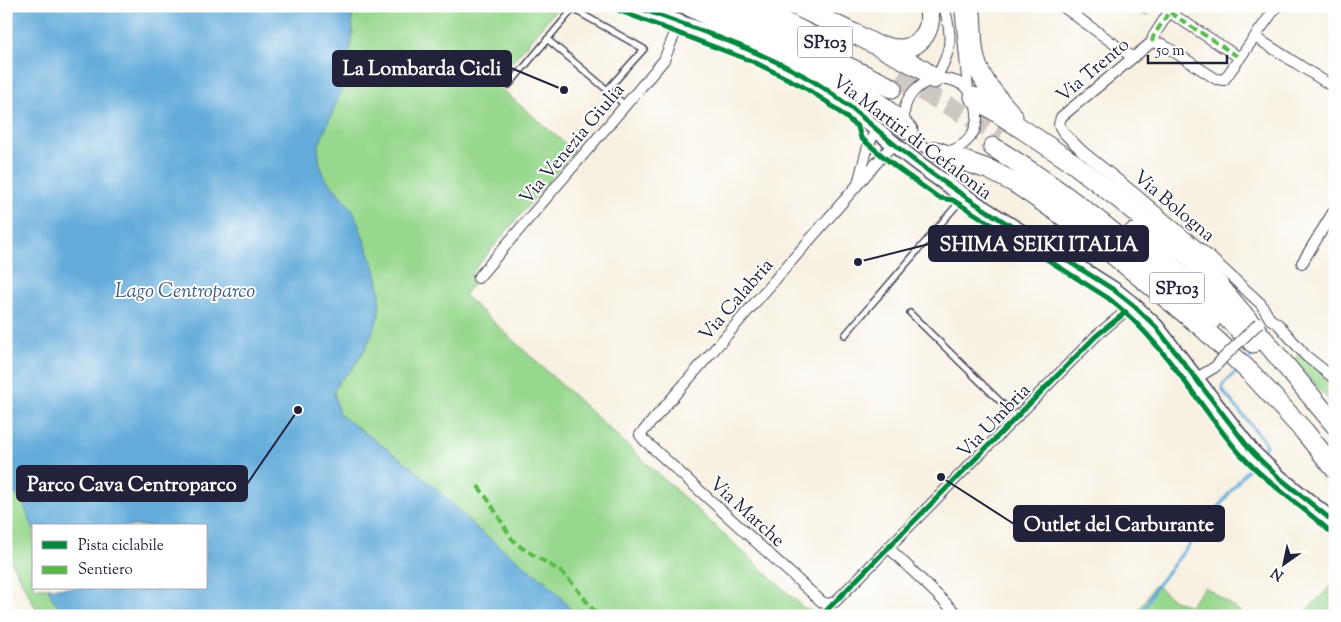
<svg xmlns="http://www.w3.org/2000/svg" width="1341" height="622" font-family="'Sorts Mill Goudy',serif">
  <rect width="100%" height="100%" fill="#fff"/>
  <filter id="ink" filterUnits="userSpaceOnUse"><feTurbulence type="fractalNoise" baseFrequency=".02" numOctaves="2"/><feDisplacementMap in="SourceGraphic" scale="10" xChannelSelector="R" yChannelSelector="G"/><feConvolveMatrix kernelMatrix="1 2 1 2 8 2 1 2 1" color-interpolation-filters="sRGB"/></filter>
  <filter id="wash" filterUnits="userSpaceOnUse"><feTurbulence type="fractalNoise" baseFrequency=".0096" numOctaves="4" result="noise"/><feDisplacementMap in="SourceGraphic" scale="20" xChannelSelector="R" yChannelSelector="G"/><feGaussianBlur stdDeviation="1.12" result="paint"/><feColorMatrix in="noise" values="0 0 0 0 0 0 0 0 0 0 0 0 0 0 0 0 0 1.4 0 .05"/><feComposite in="paint" operator="in"/></filter>
  <g filter="url(#wash)">
    <rect width="100%" height="100%" fill="#f8f1e2"/>
    <g fill="#98d88e" stroke="#5d7d64" fill-rule="evenodd">
      <path d="M6,6H559L494,83L574,151L469,276L476,281L464,295L804,608L822,616H40L6,552ZM34,526H206V588H34Z"/>
      <polygon points="1131,6 1153,6 1146,16"/>
      <polygon points="1303,353 1335,379 1335,407 1293,360"/>
      <polygon points="1335,582 1335,616 1301,616"/>
      <polygon points="1155,585 1174,600 1189,606 1205,587 1246,616 1135,616"/>
    </g>
    <polygon fill="#63acda" stroke="#42678a" points="6,6 351,6 353,32 345,82 318,147 320,165 326,179 353,210 375,269 380,293 379,314 371,337 360,358 350,371 339,381 334,392 339,414 409,465 432,485 480,531 547,583 560,596 575,616 68,616 54,601 48,588 206,588 206,526 34,526 34,530 22,501 6,485"/>
    <g fill="none" stroke-linecap="round" stroke-linejoin="round">
      <g stroke="#63acda" stroke-width="3">
        <polyline points="1247,361 1258,350"/>
        <polyline points="1239,369 1223,384 1223,391 1264,441 1266,446 1263,450"/>
        <polyline points="1141,616 1153,591 1248,469"/>
      </g>
    </g>
  </g>
  <g filter="url(#ink)">
    <g fill="none" stroke-linecap="round" stroke-linejoin="round">
      <polyline stroke="#cdc8c1" stroke-width="19" stroke-dasharray="19 9" stroke-linecap="butt" points="897,78 946,104 1001,136"/>
      <defs>
        <g id="lane">
          <polyline points="547,39 625,105"/>
          <polyline points="509,85 573,9 644,49 607,90"/>
          <polyline points="910,313 1016,417"/>
          <polyline points="845,335 963,198"/>
        </g>
        <g id="street">
          <path d="M960,6L968,89C998,131 948,173 915,140C882,107 930,57 968,89"/>
          <polyline points="1062,6 1132,57"/>
          <polyline points="1277,6 1224,80 1216,79 1162,44 1152,42 1061,117 1059,125 1063,132 1083,152 1138,196 1210,257 1261,304 1270,319 1278,324 1306,356 1335,379"/>
          <polyline points="1255,37 1335,88"/>
          <polyline points="1152,42 1153,37 1169,12 1240,58"/>
          <path d="M936,78C952,50 953,38 944,6"/>
          <polyline points="893,144 640,435 643,439 822,602 827,604 835,602 1096,336 1133,305"/>
          <polyline points="858,183 868,146 876,130"/>
          <polyline points="1302,263 1335,209"/>
          <polyline points="478,278 664,60 679,23"/>
          <polyline points="1195,379 1215,367 1222,359"/>
          <polyline points="889,548 959,616"/>
        </g>
        <path id="secondary" d="M634,6C692,28 752,47 806,77C849,101 883,138 923,167C984,212 1050,249 1114,290L1133,305L1156,327L1252,452L1276,475L1335,523"/>
        <g id="highway">
          <polyline points="689,6 871,98 884,107 908,130"/>
          <polyline points="721,6 892,88"/>
          <polyline points="752,6 822,41"/>
          <polyline points="796,6 853,33 922,69 934,79"/>
          <path d="M970,6C973,22 971,38 974,53C978,79 996,96 1013,116"/>
          <path d="M884,46C912,57 936,35 928,6"/>
          <polyline points="974,97 1073,163 1118,198 1190,257 1217,283 1335,425"/>
          <path d="M993,147C1072,196 1145,255 1211,320"/>
          <polyline points="936,151 990,170 1015,183 1079,227 1203,328 1252,374 1304,431 1335,469"/>
          <polyline points="1133,233 1190,282 1253,343"/>
        </g>
      </defs>
      <use href="#lane" stroke="#424154" stroke-width="8"/>
      <use href="#street" stroke="#424154" stroke-width="12"/>
      <use href="#secondary" stroke="#424154" stroke-width="18"/>
      <use href="#highway" stroke="#424154" stroke-width="21"/>
      <use href="#lane" stroke="#fff" stroke-width="5"/>
      <use href="#street" stroke="#fff" stroke-width="10"/>
      <use href="#secondary" stroke="#fff" stroke-width="15"/>
      <use href="#highway" stroke="#fff" stroke-width="19"/>
      <defs>
        <polyline id="street-bridge" points="1222,359 1259,323"/>
      </defs>
      <use href="#street-bridge" stroke="#424154" stroke-width="12" stroke-linecap="butt"/>
      <use href="#street-bridge" stroke="#fff" stroke-width="10"/>
      <g stroke="#58b947" stroke-width="4" stroke-dasharray="8 4" stroke-linecap="butt">
        <polyline points="1152,42 1153,37 1169,12 1240,58"/>
        <polyline points="478,486 489,501 512,539 522,548 560,571 572,583 598,616"/>
      </g>
      <defs>
        <g id="cycleway">
          <path d="M607,6L754,62L802,86L827,102L858,127L861,138L896,167L939,198L953,200L1108,298C1163,341 1192,396 1235,448C1264,482 1303,506 1335,536"/>
          <path d="M634,6C692,28 752,47 806,77C849,101 883,138 923,167C984,212 1050,249 1114,290L1133,305L1156,327L1252,452L1276,475L1335,523"/>
          <polyline points="821,616 1096,336 1126,312"/>
        </g>
      </defs>
      <use href="#cycleway" stroke="#fff" stroke-width="8"/>
      <use href="#cycleway" stroke="#00873e" stroke-width="5"/>
    </g>
  </g>
  <g text-anchor="middle" stroke-width="4" stroke-linejoin="round" paint-order="stroke">
    <g fill="#fff" stroke="#646476" stroke-width="1">
      <rect x="797.5" y="26.5" width="55" height="31" rx="4"/>
      <rect x="1149.5" y="272.5" width="55" height="31" rx="4"/>
    </g>
    <g font-size="18" font-weight="bold" fill="#22223b">
      <text x="825" y="48">SP103</text>
      <text x="1177" y="294">SP103</text>
    </g>
    <g font-size="19" fill="#22223b" stroke="#fff">
      <text transform="translate(1092 69) rotate(-40)" y="7">Via Trento</text>
      <text transform="translate(913 136) rotate(37)" y="7">Via Martiri di Cefalonia</text>
      <text transform="translate(571 143) rotate(-50)" y="7">Via Venezia Giulia</text>
      <text transform="translate(1175 205) rotate(40)" y="7">Via Bologna</text>
      <text transform="translate(735 299) rotate(-49)" y="7">Via Calabria</text>
      <text transform="translate(993 420) rotate(-46)" y="7">Via Umbria</text>
      <text transform="translate(748 511) rotate(42)" y="7">Via Marche</text>
    </g>
    <g font-size="20" font-style="italic" fill="#3f6083" stroke="#fff">
      <text x="185" y="297">Lago Centroparco</text>
    </g>
  </g>
  <path fill="none" stroke="#22223b" stroke-width="2" d="M564 90L511 68M858 262L929 244M298 410L247 484M941 477L1014 524"/>
  <g fill="#22223b" stroke="#fff" stroke-width="2">
    <circle cx="564" cy="90" r="5"/>
    <circle cx="858" cy="262" r="5"/>
    <circle cx="298" cy="410" r="5"/>
    <circle cx="941" cy="477" r="5"/>
  </g>
  <g fill="#22223b" stroke="#22223b" stroke-width="2">
    <rect x="333" y="51" width="178" height="35" rx="5"/>
    <rect x="929" y="226" width="219" height="35" rx="5"/>
    <rect x="17" y="466" width="230" height="35" rx="5"/>
    <rect x="1014" y="506" width="210" height="35" rx="5"/>
  </g>
  <g font-size="20" text-anchor="middle" font-weight="bold" fill="#fff">
    <text x="422" y="75">La Lombarda Cicli</text>
    <text x="1039" y="251">SHIMA SEIKI ITALIA</text>
    <text x="132" y="491">Parco Cava Centroparco</text>
    <text x="1119" y="531">Outlet del Carburante</text>
  </g>
  <rect width="1341" height="622" fill="none" stroke="#fff" stroke-width="25"/>
  <rect x="32" y="524" width="175" height="65" fill="#ffffff" stroke="#a7a7b1"/>
  <rect x="42" y="541" width="25" height="8" fill="#00873e" stroke="#a7a7b1"/>
  <text x="78" y="550" font-size="15" fill="#22223b">Pista ciclabile</text>
  <rect x="42" y="566" width="25" height="8" fill="#58b947" stroke="#a7a7b1"/>
  <text x="78" y="574" font-size="15" fill="#22223b">Sentiero</text>
  <g transform="translate(1284 564) rotate(213)" stroke="#ffffff" stroke-width="4" paint-order="stroke">
  <path d="M0-4L9 19L0 12L-9 19Z" fill="#22223b"/>
  <text y="-8" font-size="14" font-weight="bold" text-anchor="middle" fill="#22223b">N</text>
  </g>
  <path d="M1148 55v8h79v-8" fill="none" stroke="#22223b" stroke-width="2.5"/>
  <text x="1156" y="55" font-size="15" fill="#22223b" stroke="#ffffff" stroke-width="4" paint-order="stroke">50 m</text>
</svg>
